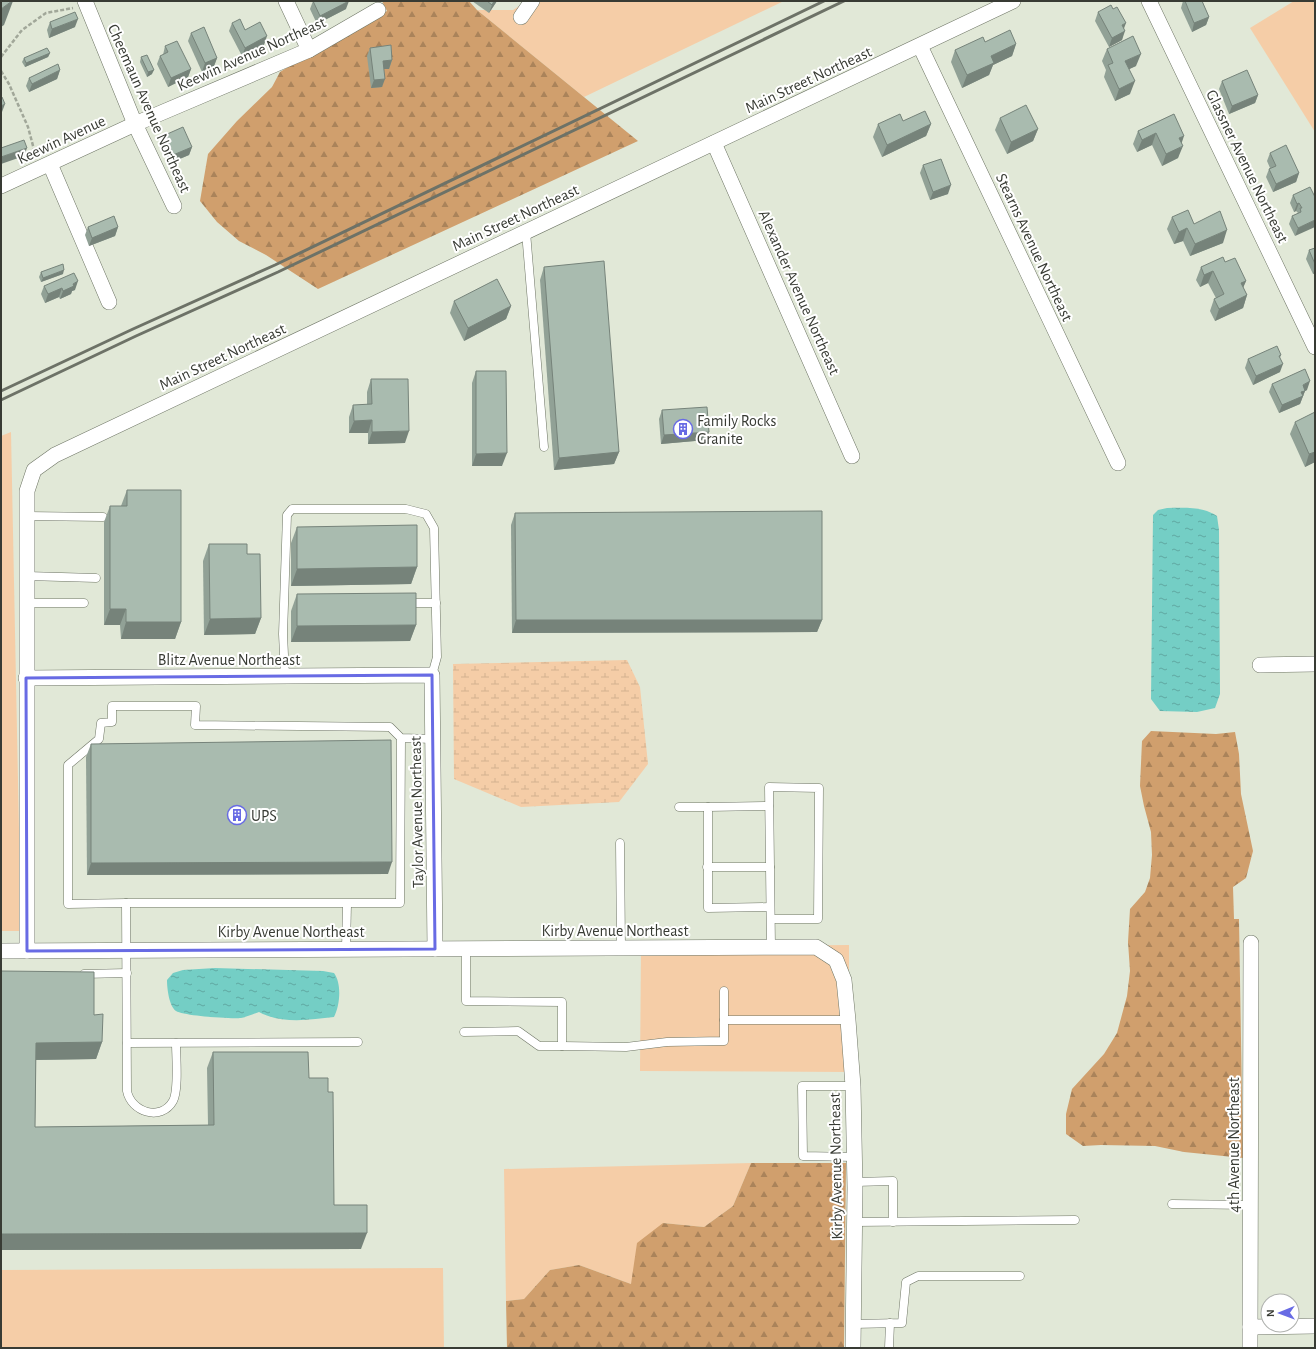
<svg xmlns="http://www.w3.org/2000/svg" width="1316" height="1349" font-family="'Alegreya Sans',sans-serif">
  <defs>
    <pattern id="forest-firs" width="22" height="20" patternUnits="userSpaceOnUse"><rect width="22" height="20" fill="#d09f6d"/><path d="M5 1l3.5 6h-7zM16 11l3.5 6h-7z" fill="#aa835a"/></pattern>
    <pattern id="wetland-marsh" width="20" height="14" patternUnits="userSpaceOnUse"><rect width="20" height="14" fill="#f5cda7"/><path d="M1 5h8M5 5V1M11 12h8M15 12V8" fill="none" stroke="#d3b190"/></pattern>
    <pattern id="water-ripples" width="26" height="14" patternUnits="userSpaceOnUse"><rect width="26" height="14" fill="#74cec5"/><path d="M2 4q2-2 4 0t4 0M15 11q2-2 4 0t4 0" fill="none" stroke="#60a8a1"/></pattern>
  </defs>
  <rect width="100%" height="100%" fill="#e1e8d7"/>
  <g fill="#f5cda7">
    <polygon points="527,1 784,1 584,97 477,10 513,10"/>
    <polygon points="1294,1 1315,1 1315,132 1250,28"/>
    <polygon points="11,432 21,931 1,931 1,436"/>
    <polygon points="849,945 849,1072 640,1071 641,947"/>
    <polygon points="751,1163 733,1206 704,1227 663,1223 631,1284 579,1265 550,1270 524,1299 506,1301 504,1169"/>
    <polygon points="443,1268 444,1348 1,1348 1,1270"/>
  </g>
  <g fill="url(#forest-firs)">
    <polygon points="382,1 469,1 477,10 638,141 318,289 266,255 239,241 217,222 200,201 208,154 237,121 272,87 280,72 338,36 387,11"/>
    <polygon points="1151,731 1216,734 1235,732 1239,754 1241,794 1253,851 1246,878 1233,887 1234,919 1239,919 1243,1158 1184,1152 1155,1146 1101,1145 1083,1146 1066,1134 1066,1114 1072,1089 1104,1054 1117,1033 1127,996 1130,971 1128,942 1130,909 1145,892 1150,878 1152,855 1151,832 1144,806 1140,786 1142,741"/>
    <polygon points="751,1163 846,1163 844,1348 507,1348 506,1301 524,1299 550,1270 579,1265 631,1284 637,1243 663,1223 704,1227 733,1206"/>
  </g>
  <polygon fill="url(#wetland-marsh)" points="627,660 640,687 648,764 619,802 521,807 454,779 453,664"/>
  <g fill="url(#water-ripples)">
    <path d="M1167,508C1184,508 1202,506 1217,516L1219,530L1220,694L1215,708L1197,712L1160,711L1151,699L1153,515L1158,510Z"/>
    <path d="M215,968L323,971L334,973C342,984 340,1005 334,1017C309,1020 281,1024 259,1012C253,1014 247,1017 241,1018C231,1019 184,1016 176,1011C169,1006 167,988 167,980L173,973L183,970Z"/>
  </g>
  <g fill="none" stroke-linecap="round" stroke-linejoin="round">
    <defs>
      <g id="service">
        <polyline points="526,232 544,447"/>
        <polyline points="27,516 103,517"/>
        <polyline points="27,576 96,578"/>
        <polyline points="27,603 84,603"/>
        <polyline points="407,603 436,603"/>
        <polyline points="285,676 283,634 287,515 292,509 406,509 426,514 434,528 437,657 432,675"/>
        <polyline points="401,738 400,903 126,903 68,904 68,765 99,739 101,723 112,722 112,706 196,706 195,725 390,727 401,738 433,739"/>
        <polyline points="769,806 708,807 708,908 770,907"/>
        <polyline points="679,807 708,807"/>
        <polyline points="620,843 621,948"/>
        <polyline points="707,867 770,867"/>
        <path d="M126,903L127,1091C131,1112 161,1122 173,1101C179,1090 176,1056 176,1043"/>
        <polyline points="771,919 818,919 819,788 769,787 771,947"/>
        <polyline points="346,949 347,904"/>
        <polyline points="84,974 127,973"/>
        <polyline points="724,1020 848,1020"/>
        <polyline points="464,1032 518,1031 539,1046 562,1046 562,1002 466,1001 466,949"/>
        <polyline points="127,1043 358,1042"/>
        <polyline points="562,1046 626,1047 667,1042 724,1041 724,991"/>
        <polyline points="853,1086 802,1086 803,1156 854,1157"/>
        <polyline points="855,1182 893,1181 893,1222"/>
        <polyline points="1172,1204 1250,1205"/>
        <polyline points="854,1222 1075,1220"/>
        <polyline points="853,1324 902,1323 906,1282 918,1276 1020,1276"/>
        <polyline points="889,1348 890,1323"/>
      </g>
      <g id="minor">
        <polyline points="85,1 135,124 174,206"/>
        <polyline points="286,1 309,50"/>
        <polyline points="1149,1 1315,347"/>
        <polyline points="521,17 532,1"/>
        <polyline points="920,46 1118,463"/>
        <polyline points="714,143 852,456"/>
        <polyline points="50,164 109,302"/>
        <polyline points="1,186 135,124 309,50 378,10"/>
        <polyline points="1260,665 1315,664"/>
        <polyline points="26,678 432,675 435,949"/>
        <polyline points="1,951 816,947 836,960 844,980 848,1020 853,1086 855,1188 853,1348"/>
        <polyline points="27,951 27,491 34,470 55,455 1013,1"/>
        <polyline points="1250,1327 1315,1326"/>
        <polyline points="1250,1348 1251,943"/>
      </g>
    </defs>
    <use href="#service" stroke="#6e7565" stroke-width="9"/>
    <use href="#minor" stroke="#6e7565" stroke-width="16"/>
    <g stroke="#a1a799" stroke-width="2.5" stroke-dasharray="4 2" stroke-linecap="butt">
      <polyline points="1,57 22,30 46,13 73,8"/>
      <polyline points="1,71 9,84 28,127 36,157"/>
    </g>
    <use href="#service" stroke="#fff" stroke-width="8"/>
    <use href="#minor" stroke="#fff" stroke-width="15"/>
    <g stroke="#6d7267" stroke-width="3">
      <polyline points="1,391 133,329 275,265 824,1"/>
      <polyline points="1,400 136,336 278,272 844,1"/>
    </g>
  </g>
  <g fill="#91a196">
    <polygon points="313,1 346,9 317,24 310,9"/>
    <polygon points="472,1 497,1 489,13"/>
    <polygon points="1183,1 1202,1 1209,17 1206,25 1192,32 1181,8"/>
    <polygon points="1098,12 1124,29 1122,40 1109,47 1095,21"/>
    <polygon points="50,22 75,27 49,38 47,30"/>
    <polygon points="232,23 245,30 264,45 242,56 229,31"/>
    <polygon points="191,33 217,58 214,66 202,72 188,41"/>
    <polygon points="985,42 1016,44 1012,56 993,65 989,75 962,88 951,62 955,50"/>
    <polygon points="165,46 191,69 188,77 168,87 157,64 160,56 163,55"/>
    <polygon points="370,48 392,60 389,69 384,69 382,87 371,88 367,56"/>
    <polygon points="1107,49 1136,66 1129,69 1130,94 1115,101 1104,77 1106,70 1102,61"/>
    <polygon points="50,53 48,57 25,67 22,62 24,58"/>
    <polygon points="141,57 152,74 147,77 140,62"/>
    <polygon points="60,70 57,79 29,92 26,86 29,78"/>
    <polygon points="1222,81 1258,95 1255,103 1229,114 1219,89"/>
    <polygon points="1174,114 1181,143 1178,158 1162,166 1152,145 1137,152 1133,144 1138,131"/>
    <polygon points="1000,118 1038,129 1033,141 1007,154 995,130"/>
    <polygon points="903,121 931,124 926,136 882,157 873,137 878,124"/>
    <polygon points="165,135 192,147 189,155 170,163 162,143"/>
    <polygon points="1270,153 1299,173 1296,182 1273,192 1266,177 1269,169 1270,168 1267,161"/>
    <polygon points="923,165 948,194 930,200 920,173"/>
    <polygon points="1293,195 1315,197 1295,236 1289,224 1292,216 1298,213 1296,211 1294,212 1290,203"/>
    <polygon points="1172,217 1194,224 1223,243 1190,256 1183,241 1174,244 1167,229"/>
    <polygon points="88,227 118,227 115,236 89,246 85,235"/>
    <polygon points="1315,248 1315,273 1313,274 1306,259 1309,250"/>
    <polygon points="1225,262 1246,281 1243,287 1247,295 1243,308 1215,321 1210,311 1214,299 1216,298 1208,283 1200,287 1196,280 1201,267"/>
    <polygon points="544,267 619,452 614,464 554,470 540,280"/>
    <polygon points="41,272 63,274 41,282 39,277"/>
    <polygon points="44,286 75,290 72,291 71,294 60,299 59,297 45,303 41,294"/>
    <polygon points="454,301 511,306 506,319 464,341 450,313"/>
    <polygon points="1281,355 1280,358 1280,372 1253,385 1245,368 1248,359"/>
    <polygon points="476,371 502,466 472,466 472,383"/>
    <polygon points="371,379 405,443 368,444 368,433 349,433 349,417 353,405 367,405 367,392"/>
    <polygon points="1272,384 1307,390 1305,391 1300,404 1279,413 1269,392"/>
    <polygon points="662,410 706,440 661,444 659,419"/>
    <polygon points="1295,422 1315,462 1305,467 1290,434"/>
    <polygon points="127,490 181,622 175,639 121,639 120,625 104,625 104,522 110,506 121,506"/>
    <polygon points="515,513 822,620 817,632 512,633 511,525"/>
    <polygon points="297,527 417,567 411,584 291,586 291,543"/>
    <polygon points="209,544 247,554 261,618 255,634 204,635 203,561"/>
    <polygon points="297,594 416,625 410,641 291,642 291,611"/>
    <polygon points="91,744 388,874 87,875 86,757"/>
    <polygon points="1,971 94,1015 102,1042 96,1059 36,1060 35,1127 208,1125 207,1068 213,1052 309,1078 328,1092 334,1205 361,1249 1,1250"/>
  </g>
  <g fill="#76837a">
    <polygon points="12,1 13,1 4,25 1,27 1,9"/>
    <polygon points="349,1 346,9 317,24 320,16"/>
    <polygon points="494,1 497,1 489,13 492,5"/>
    <polygon points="1209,17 1206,25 1192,32 1194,23"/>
    <polygon points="78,19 75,27 49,38 52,29"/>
    <polygon points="1126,23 1123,31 1122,25"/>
    <polygon points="1125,31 1122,40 1109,47 1112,38"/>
    <polygon points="267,36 264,45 242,56 245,48"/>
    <polygon points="1016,44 1012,56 993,65 989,75 962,88 967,75 991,56"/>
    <polygon points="50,53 48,57 25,67 26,63"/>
    <polygon points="1141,54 1136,66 1121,73 1125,61"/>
    <polygon points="217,58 214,66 202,72 205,63"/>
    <polygon points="392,60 389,69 380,69 383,61"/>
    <polygon points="191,69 188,77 168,87 171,78"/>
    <polygon points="60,70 57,79 29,92 32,84"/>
    <polygon points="154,70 152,74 147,77 148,72"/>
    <polygon points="385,79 382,87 371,88 374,80"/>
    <polygon points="1135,81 1130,94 1115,101 1119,89"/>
    <polygon points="1258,95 1255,103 1229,114 1232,106"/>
    <polygon points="5,104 2,112 1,113 1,106"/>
    <polygon points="931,124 926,136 882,157 887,145"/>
    <polygon points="1038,129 1033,141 1007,154 1011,142"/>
    <polygon points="1156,133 1152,145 1137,152 1142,140"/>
    <polygon points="1184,136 1180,148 1183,146 1178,158 1162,166 1166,154 1179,138"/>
    <polygon points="192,147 189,155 170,163 173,155"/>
    <polygon points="27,148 24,156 1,164 1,157"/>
    <polygon points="1299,173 1296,182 1273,192 1276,184"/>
    <polygon points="951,185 948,194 930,200 933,192"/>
    <polygon points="1299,203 1296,211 1294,212 1297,204"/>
    <polygon points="1315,220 1315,227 1295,236 1298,228"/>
    <polygon points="118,227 115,236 89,246 92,238"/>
    <polygon points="1187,228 1183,241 1174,244 1179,232"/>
    <polygon points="1227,230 1223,243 1190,256 1195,244"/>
    <polygon points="1315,267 1315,273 1313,274"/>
    <polygon points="64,270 63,274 41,282 43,278"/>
    <polygon points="1213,271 1208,283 1200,287 1204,275"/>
    <polygon points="78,281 75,290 72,291 71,294 60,299 63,291 73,284"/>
    <polygon points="1246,281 1241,293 1241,283"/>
    <polygon points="62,288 59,297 45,303 48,294"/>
    <polygon points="1247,295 1243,308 1215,321 1219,309"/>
    <polygon points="511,306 506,319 464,341 468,328"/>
    <polygon points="1283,364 1280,372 1253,385 1256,376"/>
    <polygon points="1310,381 1307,390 1305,391 1300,404 1279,413 1282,405 1303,385"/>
    <polygon points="372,420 368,433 349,433 354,421"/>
    <polygon points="409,431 405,443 368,444 372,432"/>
    <polygon points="709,432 706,440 661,444 664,435"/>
    <polygon points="619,452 614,464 554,470 559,458"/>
    <polygon points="1315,452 1315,462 1305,467 1309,454"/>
    <polygon points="507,453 502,466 472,466 476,454"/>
    <polygon points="417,567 411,584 291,586 297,569"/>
    <polygon points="110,609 126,609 120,625 104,625"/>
    <polygon points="261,618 255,634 204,635 210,619"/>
    <polygon points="516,620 822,620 817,632 512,633"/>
    <polygon points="126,622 181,622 175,639 121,639"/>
    <polygon points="416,625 410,641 291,642 297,626"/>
    <polygon points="392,862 388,874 87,875 91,863"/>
    <polygon points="102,1042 96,1059 30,1060 36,1043"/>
    <polygon points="367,1233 361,1249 1,1250 1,1234"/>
  </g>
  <g fill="#a9bbaf" stroke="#76837a">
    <polygon points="1,1 12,1 1,9"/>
    <polygon points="313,1 349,1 320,16"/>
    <polygon points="487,1 494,1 492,5"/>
    <polygon points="1185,1 1202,1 1209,17 1194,23"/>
    <polygon points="1111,5 1113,9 1117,7 1126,23 1122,25 1125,31 1112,38 1098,12"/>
    <polygon points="75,12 78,19 52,29 50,22"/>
    <polygon points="240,19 245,30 260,22 267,36 245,48 232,23"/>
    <polygon points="204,27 217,58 205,63 191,33"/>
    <polygon points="1010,30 1016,44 991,56 994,63 967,75 955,50 983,37 985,42"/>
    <polygon points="1133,36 1141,54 1125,61 1135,81 1119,89 1108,65 1113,63 1107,49"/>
    <polygon points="177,41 191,69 171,78 160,56 168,52 165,46"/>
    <polygon points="391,45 392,60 383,61 385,79 374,80 370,48"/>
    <polygon points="47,48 50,53 26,63 24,58"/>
    <polygon points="147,55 154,70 148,72 141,57"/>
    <polygon points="58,64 60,70 32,84 29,78"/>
    <polygon points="1247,70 1258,95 1232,106 1222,81"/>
    <polygon points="1,97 2,97 5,104 1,106"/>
    <polygon points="1026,105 1038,129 1011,142 1000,118"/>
    <polygon points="925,111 931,124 887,145 878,124 900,114 903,121"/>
    <polygon points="1174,114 1184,136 1179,138 1183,146 1166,154 1156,133 1142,140 1138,131"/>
    <polygon points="183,127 192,147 173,155 165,135"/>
    <polygon points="24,140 27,148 1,157 1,148"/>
    <polygon points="1286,145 1299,173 1276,184 1269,169 1276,166 1270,153"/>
    <polygon points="941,159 951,185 933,192 923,165"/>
    <polygon points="1310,187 1315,197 1315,220 1298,228 1292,216 1301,212 1300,208 1302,208 1299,203 1297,204 1293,195"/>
    <polygon points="1188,210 1194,224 1220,211 1227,230 1195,244 1187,228 1179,232 1172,217"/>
    <polygon points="114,216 118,227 92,238 88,227"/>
    <polygon points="1315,248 1315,264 1309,250"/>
    <polygon points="1223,257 1225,262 1235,258 1246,281 1241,283 1247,295 1219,309 1214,299 1224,294 1213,271 1204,275 1201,267"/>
    <polygon points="604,261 619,452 559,458 544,267"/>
    <polygon points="63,264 64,270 43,278 41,272"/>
    <polygon points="74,273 78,281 73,284 74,286 63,291 62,288 48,294 44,286"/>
    <polygon points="497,279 511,306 468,328 454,301"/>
    <polygon points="1277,346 1281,355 1279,356 1283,364 1256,376 1248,359"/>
    <polygon points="1305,369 1310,381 1303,385 1305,391 1301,392 1303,396 1282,405 1272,384"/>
    <polygon points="476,371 506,371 507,453 476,454"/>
    <polygon points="371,379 408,379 409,431 372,432 372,420 354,421 353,405 372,404"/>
    <polygon points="707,407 709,432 664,435 662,410"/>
    <polygon points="1315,412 1315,452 1309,454 1295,422"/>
    <polygon points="127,490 181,490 181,622 126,622 126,609 110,609 110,506 127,506"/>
    <polygon points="822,511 822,620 516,620 515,513"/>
    <polygon points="417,525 417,567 297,569 297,527"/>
    <polygon points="209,544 247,544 247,554 260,554 261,618 210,619"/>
    <polygon points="416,593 416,625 297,626 297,594"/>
    <polygon points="391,740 392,862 91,863 91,744"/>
    <polygon points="1,971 94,972 94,1015 103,1014 102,1042 36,1043 35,1127 214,1125 213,1052 308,1052 309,1078 328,1078 328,1092 333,1092 334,1205 367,1205 367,1233 1,1234"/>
  </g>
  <path fill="none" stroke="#686be4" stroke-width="3" stroke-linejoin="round" d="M432,675L435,949L27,951L26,678Z"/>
  <defs>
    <symbol id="building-ring" viewBox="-11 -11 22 22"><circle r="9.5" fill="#fff" stroke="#686be4" stroke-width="1.5"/><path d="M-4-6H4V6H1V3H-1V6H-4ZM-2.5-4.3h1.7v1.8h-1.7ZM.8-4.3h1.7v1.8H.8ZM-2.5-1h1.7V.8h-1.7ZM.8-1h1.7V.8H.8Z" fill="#686be4"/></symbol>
  </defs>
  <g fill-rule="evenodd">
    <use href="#building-ring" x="672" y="418" width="22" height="22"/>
    <use href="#building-ring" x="226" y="804" width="22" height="22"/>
  </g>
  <g text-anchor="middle" stroke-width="4" stroke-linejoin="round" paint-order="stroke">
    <g font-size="16" fill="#383b34" stroke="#fff">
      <text transform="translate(251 53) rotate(-24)" y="6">Keewin Avenue Northeast</text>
      <text transform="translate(808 79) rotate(-25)" y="6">Main Street Northeast</text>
      <text transform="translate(150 108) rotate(66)" y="6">Cheemaun Avenue Northeast</text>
      <text transform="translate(61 139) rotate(-25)" y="6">Keewin Avenue</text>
      <text transform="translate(1248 166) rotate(64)" y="6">Glassner Avenue Northeast</text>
      <text transform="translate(515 217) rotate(-25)" y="6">Main Street Northeast</text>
      <text transform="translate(1035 247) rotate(65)" y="6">Stearns Avenue Northeast</text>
      <text transform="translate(800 292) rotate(66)" y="6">Alexander Avenue Northeast</text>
      <text transform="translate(222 356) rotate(-25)" y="6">Main Street Northeast</text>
      <text x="229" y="665">Blitz Avenue Northeast</text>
      <text transform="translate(416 812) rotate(-91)" y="6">Taylor Avenue Northeast</text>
      <text x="615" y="936">Kirby Avenue Northeast</text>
      <text x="291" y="937">Kirby Avenue Northeast</text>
      <text transform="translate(1233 1145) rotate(-90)" y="6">4th Avenue Northeast</text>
      <text transform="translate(835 1166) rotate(-91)" y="6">Kirby Avenue Northeast</text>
    </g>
    <g font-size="16" fill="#383b34" stroke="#fff" text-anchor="start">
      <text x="697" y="426">Family Rocks<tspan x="697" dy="18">Granite</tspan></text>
      <text x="251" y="821">UPS</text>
    </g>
  </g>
  <rect width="1316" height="1349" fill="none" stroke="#383b34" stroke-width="4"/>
  <g transform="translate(1280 1313) rotate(269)"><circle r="19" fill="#ffffff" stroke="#afb1ae"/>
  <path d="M0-3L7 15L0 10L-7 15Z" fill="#686be4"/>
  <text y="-6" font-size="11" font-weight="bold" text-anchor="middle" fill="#383b34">N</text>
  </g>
</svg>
